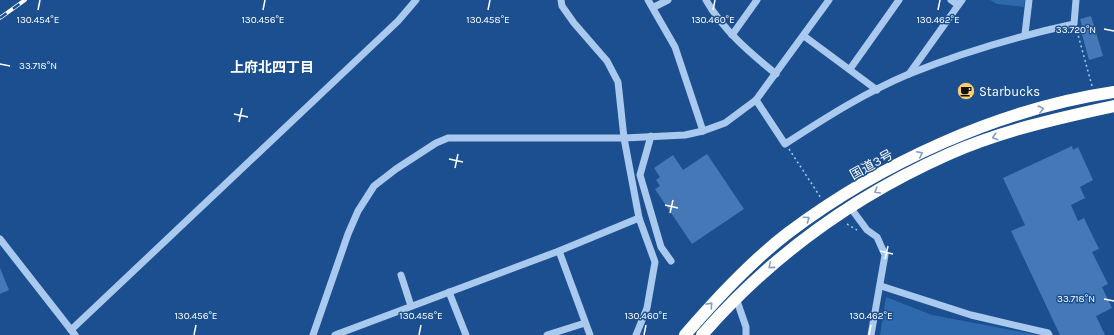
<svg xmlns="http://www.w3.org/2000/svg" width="1114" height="335" font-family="Karla,'Noto Sans JP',sans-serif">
  <rect width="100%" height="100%" fill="#1b4f8f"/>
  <g fill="#2e69ad">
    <polygon points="990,0 1025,0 1024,7 997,4"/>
    <polygon points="886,297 932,315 1038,335 880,335"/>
  </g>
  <g fill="#4478b7">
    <polygon points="1091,16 1103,56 1089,60 1080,27 1082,26 1080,19"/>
    <polygon points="1072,146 1073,150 1078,147 1093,180 1080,187 1085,198 1071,205 1078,221 1084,218 1099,249 1092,252 1108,284 1102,287 1112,308 1096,316 1105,335 1060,335 1011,231 1025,225 1003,178"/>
    <polygon points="707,154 744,209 692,244 655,189 660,186 656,180 660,177 654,168 673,155 683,170"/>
    <polygon points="0,268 9,290 0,294"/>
  </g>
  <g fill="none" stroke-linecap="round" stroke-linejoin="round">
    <g stroke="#a9c9ee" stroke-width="1.5" stroke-dasharray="2 3" stroke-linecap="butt">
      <polyline points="1077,31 1092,86"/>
      <polyline points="789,149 821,198"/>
      <polyline points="847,224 857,230"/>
    </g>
    <g stroke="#a9c9ee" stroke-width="7">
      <polyline points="561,0 562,6 574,23 607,61 618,82 624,138 639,218 655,262 647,308 636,335"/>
      <polyline points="648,0 675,47 703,131"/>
      <path d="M706,0C723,30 749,52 776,74"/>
      <polyline points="951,0 958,5"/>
      <polyline points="654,7 668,0"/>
      <polyline points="1025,34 1029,0"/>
      <polyline points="732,35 757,0"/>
      <polyline points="804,36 877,90"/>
      <polyline points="850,69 899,0"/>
      <polyline points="909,74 962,0"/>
      <path d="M756,100L785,144C825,118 866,92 909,74C963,52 1018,36 1074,24L1076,0"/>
      <polyline points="651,136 640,175 661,247 671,261"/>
      <polyline points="850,207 867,230 877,237 885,255 871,335"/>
      <polyline points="0,239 75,335"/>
      <polyline points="559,251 590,335"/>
      <polyline points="401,275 411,306"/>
      <polyline points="881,286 971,315 1048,333 1049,335"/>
      <polyline points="449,292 466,335"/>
      <polyline points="736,298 746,327 746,335"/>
      <polyline points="71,330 398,21 416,0"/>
      <polyline points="313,335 348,234 358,211 374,186 396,169 436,143 448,138 624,138 685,135 703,131 725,123 756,100 829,0"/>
      <polyline points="335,335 559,251 639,218"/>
      <polyline points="547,335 585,323"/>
    </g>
    <g stroke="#fff" stroke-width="12">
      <path d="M685,335C716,299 750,262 788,233C881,163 999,109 1114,92"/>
      <path d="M702,335C770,257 854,196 949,154C1001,131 1058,118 1114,106"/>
    </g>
    <defs>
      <polyline id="rail" points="0,18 25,0"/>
    </defs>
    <use href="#rail" stroke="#fff" stroke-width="4"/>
    <use href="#rail" stroke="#1b4f8f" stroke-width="2.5" stroke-dasharray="8" stroke-linecap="butt"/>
  </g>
  <defs><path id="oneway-chevron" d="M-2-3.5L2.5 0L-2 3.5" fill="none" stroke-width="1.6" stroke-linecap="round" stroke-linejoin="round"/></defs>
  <g stroke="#829ec1">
    <use href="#oneway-chevron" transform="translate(1041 109) rotate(-14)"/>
    <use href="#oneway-chevron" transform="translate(995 137) rotate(162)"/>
    <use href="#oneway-chevron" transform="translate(920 154) rotate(-26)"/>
    <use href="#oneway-chevron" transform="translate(877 191) rotate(149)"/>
    <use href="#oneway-chevron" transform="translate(807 219) rotate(-35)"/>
    <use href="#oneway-chevron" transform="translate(771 266) rotate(139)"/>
    <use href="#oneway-chevron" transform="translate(710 305) rotate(-48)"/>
  </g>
  <path fill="none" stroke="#fff" stroke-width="1.5" d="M38,10L40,0M263,10L265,0M488,10L490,0M713,10L715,0M938,10L940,0M1104,29L1114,31M0,64L10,66M234,114L248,117M239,122L242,108M449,159L463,162M455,168L458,154M665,205L678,208M670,213L673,200M880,251L893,254M885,259L888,246M1104,299L1114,301M194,335L196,325M419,335L421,325M644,335L646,325M869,335L871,325"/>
  <defs>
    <symbol id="cafe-disc" viewBox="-11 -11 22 22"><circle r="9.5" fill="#ffd166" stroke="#1b4f8f"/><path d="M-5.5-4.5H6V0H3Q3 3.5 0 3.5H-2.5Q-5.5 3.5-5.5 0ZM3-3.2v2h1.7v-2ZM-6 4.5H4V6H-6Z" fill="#111"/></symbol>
  </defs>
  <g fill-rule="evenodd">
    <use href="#cafe-disc" x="956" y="81" width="20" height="20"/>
  </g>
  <g text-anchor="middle" stroke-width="3" stroke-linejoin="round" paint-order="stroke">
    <g font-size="13" fill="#fff" stroke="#1b4f8f" text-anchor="start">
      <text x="979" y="96">Starbucks</text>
    </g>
    <g font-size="13" fill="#fff" stroke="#1b4f8f">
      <text transform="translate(871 164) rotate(-29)" y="5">国道3号</text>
    </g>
    <g font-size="14" font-weight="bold" fill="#fff" stroke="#1b4f8f">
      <text x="272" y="72">上府北四丁目</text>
    </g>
  </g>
  <g font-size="10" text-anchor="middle" fill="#fff" stroke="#1b4f8f" stroke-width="3" stroke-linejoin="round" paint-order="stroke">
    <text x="38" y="23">130.454°E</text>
    <text x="263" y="23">130.456°E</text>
    <text x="488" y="23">130.458°E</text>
    <text x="713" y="23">130.460°E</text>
    <text x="938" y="23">130.462°E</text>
    <text x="1076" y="33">33.720°N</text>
    <text x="38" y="69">33.718°N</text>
    <text x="1076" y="302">33.718°N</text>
    <text x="196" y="319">130.456°E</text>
    <text x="421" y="319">130.458°E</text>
    <text x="646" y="319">130.460°E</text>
    <text x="871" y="319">130.462°E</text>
  </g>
</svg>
